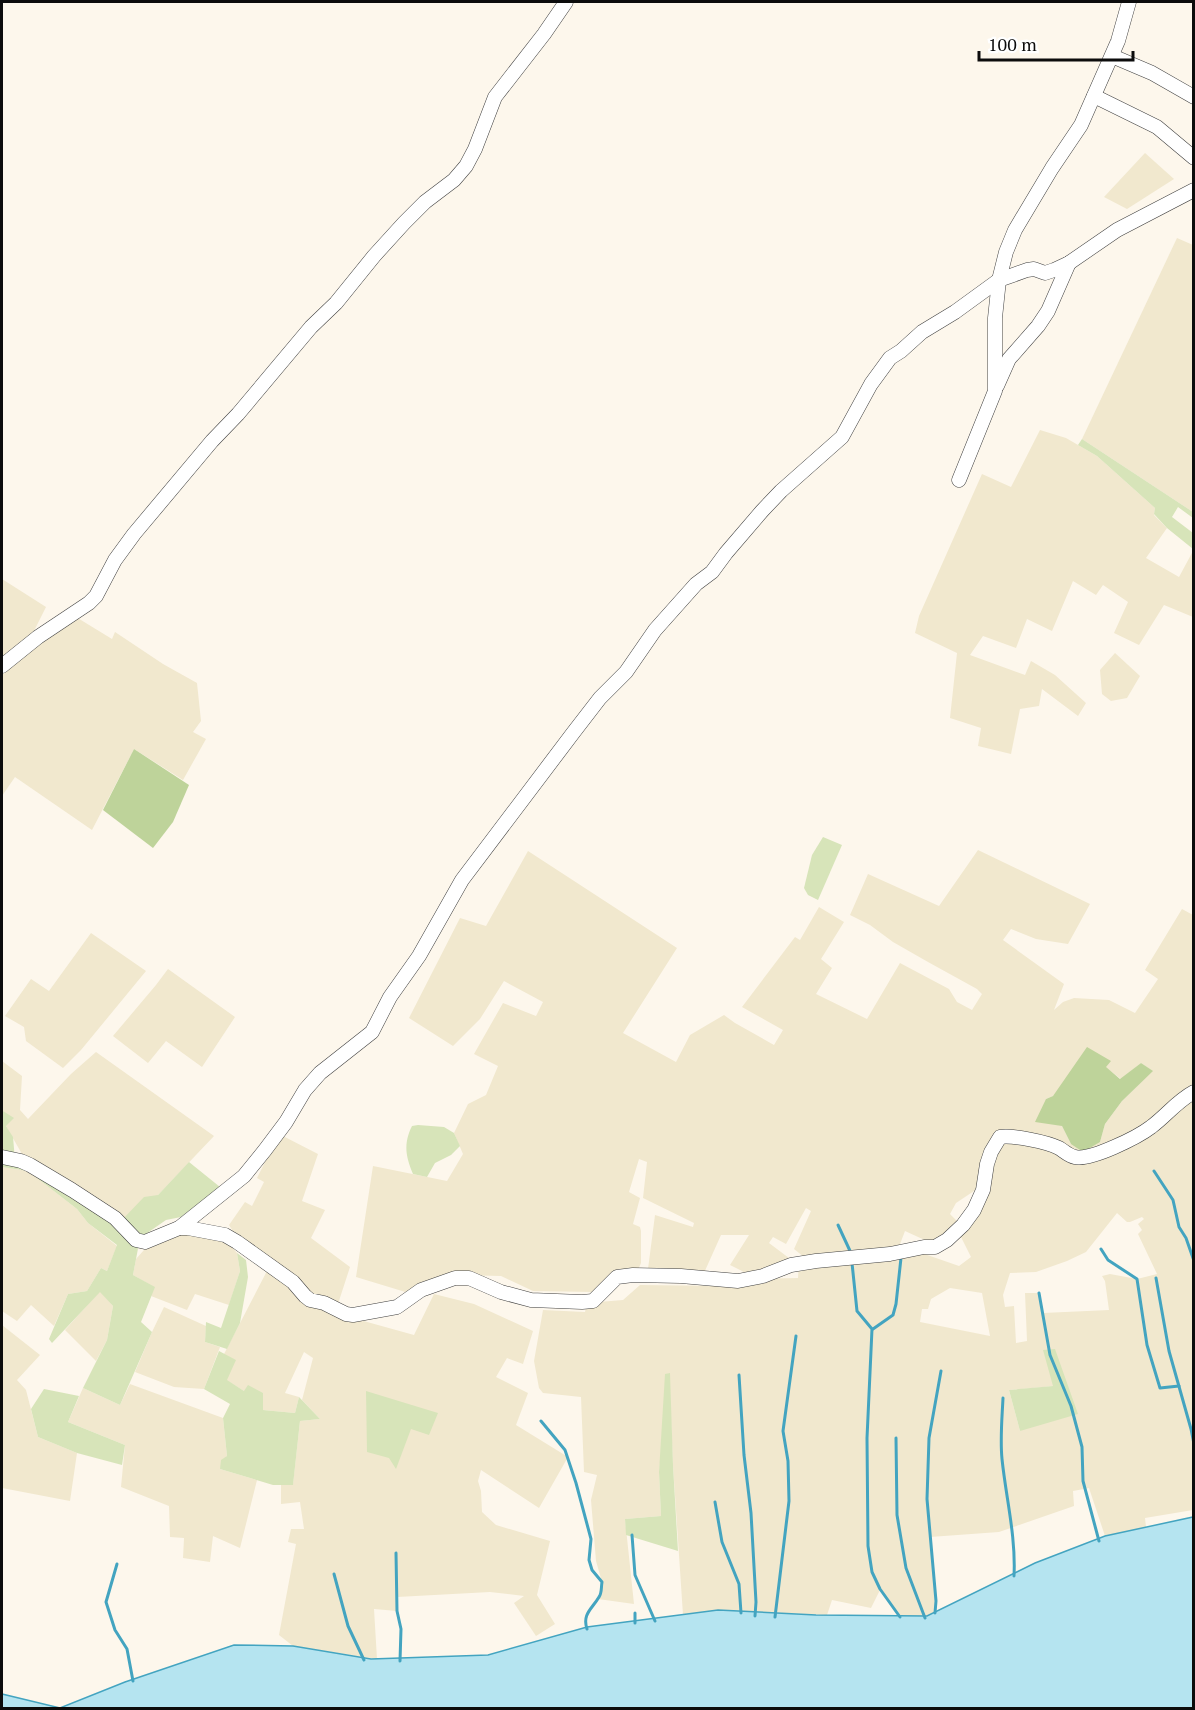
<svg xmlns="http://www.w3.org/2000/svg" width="1195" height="1710" font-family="'PT Serif',serif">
  <rect width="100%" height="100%" fill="#fdf7ec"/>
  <g fill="#f1e8ce" fill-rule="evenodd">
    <polygon points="1145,153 1174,179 1127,209 1104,197"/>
    <polygon points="1177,238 1193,245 1193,512 1082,439"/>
    <polygon points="1040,430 1066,438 1097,456 1155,508 1154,515 1167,528 1146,558 1179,577 1193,551 1193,617 1164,605 1139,645 1114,633 1128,602 1103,585 1096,595 1073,581 1052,631 1027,619 1016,648 983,636 970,655 1025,675 1031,661 1055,675 1086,703 1078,716 1042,689 1039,706 1020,709 1011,754 978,746 981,728 950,718 957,653 915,633 919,616 982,474 1011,487"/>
    <polygon points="2,579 46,607 33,633 2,657"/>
    <polygon points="76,617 112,639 115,632 163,664 197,683 201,721 193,732 206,739 183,780 134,749 92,830 15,777 2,796 2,675 31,649"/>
    <polygon points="1115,653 1140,676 1127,698 1111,701 1102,694 1100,670"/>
    <path d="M978,850L1090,904L1068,944L1036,939L1011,929L1003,940L1064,984L1054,1010L1063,1002L1074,998L1109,1000L1135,1013L1158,979L1145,970L1182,909L1193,915V1510L1145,1518L1146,1527L1105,1536L1089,1488L1073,1491L1074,1506L999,1532L930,1537L936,1601L935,1612L927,1616H899L880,1590L871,1608L832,1600L827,1615L718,1610L683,1615L673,1465L669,1373L659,1472L661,1516L625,1519L634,1604L598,1599L601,1594L602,1582L596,1561L591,1500L597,1475L584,1472L581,1397L543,1393L539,1388L534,1361L543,1310L585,1312L587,1303L623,1300L640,1285L723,1286L749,1279L798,1278L799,1263L809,1261L794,1249L811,1211L806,1208L786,1244L773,1237L769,1243L789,1258L787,1266L754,1277L730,1265L749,1235H721L704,1273L648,1269L655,1215L693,1227L694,1223L643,1198L647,1162L639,1159L629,1192L640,1198L633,1224L640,1227L641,1231V1263L637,1272L616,1275L592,1292L533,1291L501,1276L460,1275L412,1294L356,1277L373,1166L447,1181L463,1154L454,1133L468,1104L486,1095L498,1066L474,1054L503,1003L536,1016L543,1002L504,981L480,1019L453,1046L409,1018L460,918L486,926L528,851L677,948L623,1033L676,1062L690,1035L724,1015L735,1023L774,1045L783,1030L742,1007L795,937L800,940L819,907L844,922L821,959L832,968L816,994L867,1019L900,963L949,989L957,1002L972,1010L982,994L977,989L928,962L893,942L870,925L850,915L868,874L939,906ZM1110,1061L1105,1067L1121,1079L1141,1063L1152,1071L1122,1101L1105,1124L1100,1142L1071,1144L1062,1126L1046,1099L1053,1096ZM977,1189L960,1235L971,1257L959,1266L913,1250L897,1252L905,1231L929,1242L941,1236L957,1221L950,1214L956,1203ZM1117,1213L1127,1222H1130L1142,1217L1144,1219L1138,1224L1142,1230L1138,1234L1157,1274L1137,1279L1110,1274L1102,1276L1105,1281L1109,1310L1043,1313L1039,1293H1025L1027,1341L1016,1343L1014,1306L1005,1307L1003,1295L1010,1273L1036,1272L1067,1261L1086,1252ZM950,1288L982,1293L990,1336L920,1322L922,1309H928L931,1299ZM1054,1386L1020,1431L1009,1390Z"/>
    <polygon points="91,933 146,971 81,1050 63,1068 26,1041 24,1027 5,1016 31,979 49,991"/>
    <polygon points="168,969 235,1017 202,1067 166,1041 148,1063 113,1036 156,985"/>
    <polygon points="96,1052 214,1136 158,1195 122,1220 106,1207 22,1154 6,1126 4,1111 2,1113 2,1061 22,1076 20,1110 28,1119 71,1074"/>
    <polygon points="279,1134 318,1154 302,1201 325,1210 311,1238 350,1267 337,1307 320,1298 239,1241 229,1225 245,1202 252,1206 264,1182 257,1178"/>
    <polygon points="2,1167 28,1171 77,1209 88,1223 117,1246 107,1271 101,1268 87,1291 68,1294 54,1326 31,1305 17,1321 2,1311"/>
    <polygon points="184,1231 225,1239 237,1253 240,1271 229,1305 195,1294 187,1310 151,1296 154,1287 133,1275 136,1259 152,1241"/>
    <polygon points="268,1269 342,1315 414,1335 434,1294 474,1304 533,1331 523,1364 507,1358 496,1377 528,1393 516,1425 568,1457 539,1508 481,1470 478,1481 481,1491 482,1512 496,1525 550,1541 537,1595 555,1624 536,1636 514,1603 524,1596 490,1592 397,1597 397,1611 374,1609 377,1659 293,1646 279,1635 296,1544 288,1542 291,1529 304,1529 300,1502 281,1504 281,1485 293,1484 300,1421 320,1419 302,1400 313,1358 304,1352 285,1393 299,1397 295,1413 263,1410 244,1391 226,1380 224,1354"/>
    <polygon points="100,1291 113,1306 107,1340 96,1361 65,1330"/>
    <polygon points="164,1307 206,1326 205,1342 220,1347 204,1389 174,1387 135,1372 152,1332"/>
    <polygon points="2,1325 40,1355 17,1380 26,1390 38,1437 77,1453 70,1501 2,1488"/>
    <polygon points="130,1384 223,1418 227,1456 220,1469 257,1480 240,1548 213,1536 210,1562 183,1558 184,1538 170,1537 169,1506 121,1487 125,1445 68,1422 83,1388 120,1405"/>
  </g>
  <g fill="#d7e4b9">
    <polygon points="1082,439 1193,512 1193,518 1178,507 1172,517 1193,533 1193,549 1167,528 1154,514 1155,508 1097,456 1078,445"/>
    <polygon points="823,837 842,845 818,900 808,895 804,888 812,855"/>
    <polygon points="3,1111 14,1118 6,1126 13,1137 15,1160 122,1220 144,1197 158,1195 189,1162 220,1187 181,1217 166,1220 140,1238 133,1275 155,1287 141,1322 152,1332 120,1405 83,1388 107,1340 113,1306 100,1292 52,1343 49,1339 68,1294 87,1291 101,1268 107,1271 117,1245 88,1223 77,1209 28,1171 2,1167 2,1113"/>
    <path d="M418,1125L444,1127L454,1133L460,1146L451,1155L435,1163L427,1177L413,1174C406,1157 403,1144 412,1126Z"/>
    <polygon points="237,1253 246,1260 248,1277 240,1323 227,1349 205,1342 206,1322 221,1328 240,1271"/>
    <polygon points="1055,1349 1078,1414 1020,1431 1009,1390 1053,1386 1043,1350"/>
    <polygon points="219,1351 236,1360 227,1380 244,1391 248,1385 263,1393 263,1410 295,1413 299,1397 320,1419 300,1421 293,1485 273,1485 220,1469 221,1460 227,1456 223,1418 230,1404 204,1389"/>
    <polygon points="670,1373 673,1465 678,1551 626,1535 625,1519 661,1516 659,1472 665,1374"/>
    <polygon points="44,1389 79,1396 68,1422 125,1445 122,1465 77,1453 38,1437 31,1409"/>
    <polygon points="366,1391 438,1413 429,1435 411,1429 396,1469 389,1458 367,1452"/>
  </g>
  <g fill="#bed39a">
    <polygon points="134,749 189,785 173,822 153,848 103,810"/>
    <polygon points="1087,1047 1111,1061 1106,1067 1120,1079 1141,1063 1153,1071 1122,1101 1105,1124 1100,1142 1083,1152 1071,1144 1062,1126 1035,1122 1046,1099 1053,1096"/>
  </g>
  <polygon fill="#b5e4f0" stroke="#43a4c0" stroke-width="1.5" points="1193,1517 1193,1708 2,1708 2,1694 60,1708 125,1682 234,1645 293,1646 371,1659 488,1655 587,1627 718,1610 816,1615 927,1616 1035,1563 1105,1536"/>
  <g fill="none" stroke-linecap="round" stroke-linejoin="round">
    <g stroke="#43a4c0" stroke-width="3">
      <polyline points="1154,1171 1173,1200 1179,1227 1186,1238 1194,1261"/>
      <polyline points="838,1225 851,1253"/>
      <polyline points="1101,1249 1108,1260 1137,1279 1147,1345 1160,1388 1179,1386"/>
      <polyline points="852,1263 857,1311 872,1329 867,1438 868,1546 872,1572 880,1589 900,1617"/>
      <polyline points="1156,1278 1169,1351 1191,1429 1194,1444"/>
      <polyline points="1039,1293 1050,1355 1071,1406 1082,1447 1083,1481 1099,1541"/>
      <polyline points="873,1329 893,1315 896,1304 901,1258"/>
      <polyline points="739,1375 744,1455 751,1513 756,1602 755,1616"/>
      <path d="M1003,1398C1002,1419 1000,1439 1002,1459C1006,1498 1016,1536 1014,1576"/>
      <path d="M541,1421L565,1450L576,1483L591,1539L589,1560L592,1570L602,1582C601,1588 602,1593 599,1597C592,1609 582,1614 587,1629"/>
      <polyline points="896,1438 897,1515 906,1568 925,1618"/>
      <polyline points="715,1502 722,1542 739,1584 741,1613"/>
      <polyline points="632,1535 635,1575 655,1621"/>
      <polyline points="396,1553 397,1611 401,1629 400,1661"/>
      <polyline points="117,1564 106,1602 115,1630 127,1649 133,1681"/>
      <polyline points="334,1574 348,1626 364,1660"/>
      <polyline points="935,1613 936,1601 927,1499 929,1438 941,1371"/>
      <polyline points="775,1617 789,1501 788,1461 783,1431 796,1336"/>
      <polyline points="635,1623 635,1613"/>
    </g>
    <defs>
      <g id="minor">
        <polyline points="1112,56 1152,73 1194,97"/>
        <polyline points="1094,96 1157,127 1194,158"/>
        <polyline points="997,386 1009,359 1038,326 1048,311 1069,263"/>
        <polyline points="959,480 995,391 995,318 999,280 1006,252 1015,230 1052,168 1081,125 1118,41 1129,2"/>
        <polyline points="2,666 38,637 89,603 96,596 115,560 134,534 212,441 238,414 311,327 336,303 374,256 404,223 425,202 454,180 466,166 475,149 495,97 544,34 566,2"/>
        <path d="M2,1157L21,1161L30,1165L72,1190L115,1218L136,1240L145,1242L179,1228H188L225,1235L237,1242L293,1282L305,1296L310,1300L324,1303L346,1314L353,1315L397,1307L421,1290L455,1278H469L501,1292L531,1300L582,1302L593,1301L617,1277L633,1275L681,1276L738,1281L763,1276L791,1265L816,1261L890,1254L924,1247H935L947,1240L963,1225L974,1210L983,1190L987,1164L991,1152L1000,1137C1013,1135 1047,1142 1059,1148C1064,1151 1069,1156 1075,1157C1090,1161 1138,1137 1151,1127C1166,1116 1177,1101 1194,1092"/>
        <polyline points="179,1228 244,1176 265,1150 286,1122 305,1090 320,1073 372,1032 390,997 419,956 462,880 573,733 600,698 626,672 655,630 696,584 712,572 726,553 762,511 781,491 842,437 871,384 890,358 901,351 922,332 955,312 999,280 1027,270 1034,269 1045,273 1054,270 1069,263 1117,230 1194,190"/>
      </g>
    </defs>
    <use href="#minor" stroke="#3f3f3f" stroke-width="15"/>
    <use href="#minor" stroke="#fff" stroke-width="14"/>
  </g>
  <rect width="1195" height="1710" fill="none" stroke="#0c0c0c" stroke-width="6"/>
  <path d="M979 51v9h154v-9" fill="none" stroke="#0c0c0c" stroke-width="3"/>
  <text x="988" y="51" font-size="18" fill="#0c0c0c" stroke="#ffffff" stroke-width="4.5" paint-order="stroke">100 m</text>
</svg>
